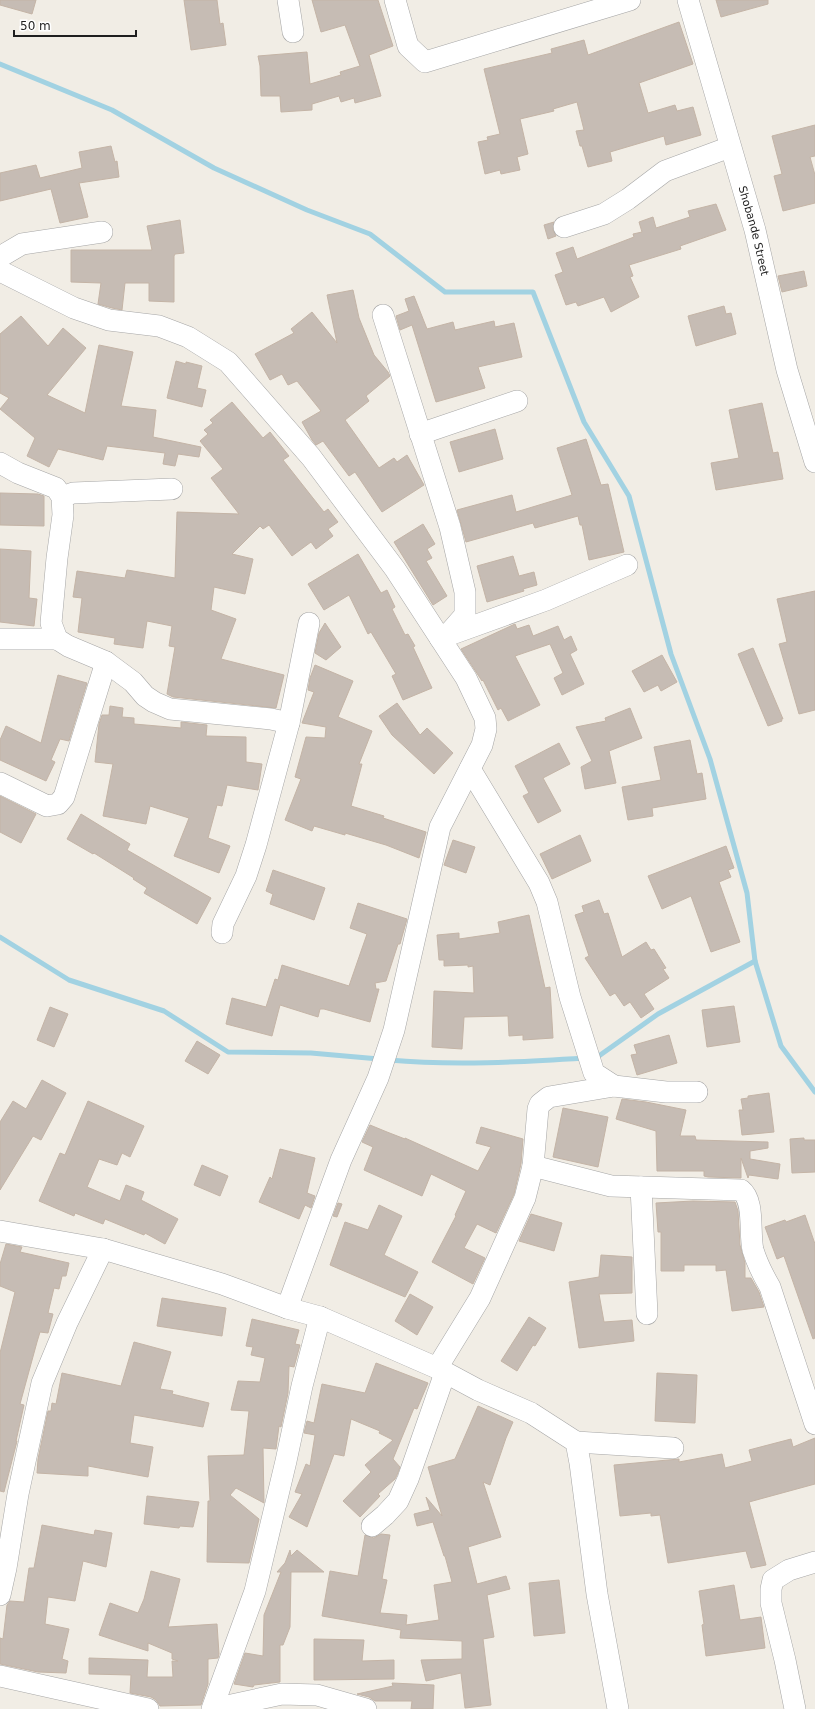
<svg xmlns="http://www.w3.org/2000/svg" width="815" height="1709" font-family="'DejaVu Sans',sans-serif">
  <rect width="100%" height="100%" fill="#f1ede5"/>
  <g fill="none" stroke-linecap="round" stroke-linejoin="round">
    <g stroke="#a2d2e2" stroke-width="5">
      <polyline points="0,64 112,110 214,168 307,210 370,234 445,292 533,292 584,422 629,496 671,654 710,759 747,893 755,961 781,1046 815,1092"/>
      <polyline points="0,937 69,980 164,1011 228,1052 311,1053 379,1059"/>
      <polyline points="593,1058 596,1058 658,1014 755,961"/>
      <path d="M389,1060C454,1066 521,1062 585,1058"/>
    </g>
  </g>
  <g fill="#c6bcb4" stroke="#c4b4a6">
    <polygon points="0,0 36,0 32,14 0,5"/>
    <polygon points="184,0 217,0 220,24 223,23 226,45 191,50"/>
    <polygon points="312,0 378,0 393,46 369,55 381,96 355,103 354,98 341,102 339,96 312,104 312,110 281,112 280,96 261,96 260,66 258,56 307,52 310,84 341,75 340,72 360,66 345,25 321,32"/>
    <polygon points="716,0 768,0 768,4 721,17"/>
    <polygon points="679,22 693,64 639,83 648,113 675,105 677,111 693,107 701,135 666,145 664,136 610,152 612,161 588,167 582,146 580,146 576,131 584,130 577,102 553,109 554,111 520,119 528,154 517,157 520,170 501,174 500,170 485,174 478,142 488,140 487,137 500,134 484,69 552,53 551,49 584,40 588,55"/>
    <polygon points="815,125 815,156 810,157 815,175 815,203 783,211 774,176 782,174 772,136"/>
    <polygon points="111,146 115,162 117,161 119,177 79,183 88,217 60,223 51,189 0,201 0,173 36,165 40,178 82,168 79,152"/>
    <polygon points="716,204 726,230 680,246 681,249 629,265 633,276 630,277 639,297 611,312 604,297 578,306 576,302 566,305 555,275 563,272 556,253 573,247 577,259 634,237 633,234 642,232 639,222 653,217 656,228 690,217 688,211"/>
    <polygon points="180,220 184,253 175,254 174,256 174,302 149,301 149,283 125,283 122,310 112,308 98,304 101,283 71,282 71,250 152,250 147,226"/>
    <polygon points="554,222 553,230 556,236 548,239 544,225"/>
    <polygon points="804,271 807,286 782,292 778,276"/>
    <polygon points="353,290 359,318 374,355 388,372 390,376 366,396 369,401 345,420 379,468 394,458 397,462 407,455 424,485 382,512 355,472 349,476 323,441 316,445 312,440 302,422 321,411 297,381 288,385 282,374 270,380 255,354 294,333 291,329 312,312 337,343 327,295"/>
    <polygon points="414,296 427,329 453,322 455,330 494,321 495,327 514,323 522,357 478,367 485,388 436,402 412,325 400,330 396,316 409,311 405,299"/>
    <polygon points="724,306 726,314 731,313 736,334 696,346 688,316"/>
    <polygon points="21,316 48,346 63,328 86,348 47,395 85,413 99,345 133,352 121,406 156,410 153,437 201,447 199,457 178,454 175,466 163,464 165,453 107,446 103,460 58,449 49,467 27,456 35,438 0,409 9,398 0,393 0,334"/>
    <polygon points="176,361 186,364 186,362 202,366 197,388 206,390 202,407 167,398"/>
    <polygon points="232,402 263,438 270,432 289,456 283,460 324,512 328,509 338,522 328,529 333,536 316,549 311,542 292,556 269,525 263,529 260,526 232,554 253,559 245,594 214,587 211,610 236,619 221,659 284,675 276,708 173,697 167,694 175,647 169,646 172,626 147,621 143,648 114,644 115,638 78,632 82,598 73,597 77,571 125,578 127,570 175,578 177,512 239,514 211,478 223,469 200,441 208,434 204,430 213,423 210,420"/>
    <polygon points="762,403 773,453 778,452 783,479 716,490 711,463 739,458 729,410"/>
    <polygon points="495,429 503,459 459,472 450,442"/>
    <polygon points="586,439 601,485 608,484 624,552 589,560 582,525 580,525 578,516 535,528 533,523 466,542 457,510 512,495 516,512 572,495 557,448"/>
    <polygon points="0,493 38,494 44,496 44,526 0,525"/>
    <polygon points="423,524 435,544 427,549 432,558 426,561 447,596 433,605 394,542"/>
    <polygon points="0,549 31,551 29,598 37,599 34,626 0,622"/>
    <polygon points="358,554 381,593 387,590 395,607 392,609 405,635 408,634 415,646 413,647 432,688 403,700 392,676 396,674 371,632 368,634 349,595 324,610 308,584"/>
    <polygon points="513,556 519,576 534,572 537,585 523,589 524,591 487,602 477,566"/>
    <polygon points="815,591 815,710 799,714 779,644 787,642 777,599"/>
    <polygon points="325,623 341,647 326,660 315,653 319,633"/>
    <polygon points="515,624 517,629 529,625 533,636 558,626 564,640 571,636 577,650 570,654 584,684 562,695 554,678 563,673 550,644 515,656 540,705 508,721 501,708 498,710 483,680 482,681 461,649"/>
    <polygon points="753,648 783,719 781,719 782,721 768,726 738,654"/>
    <polygon points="662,655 677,682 661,691 658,685 644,692 632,671"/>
    <polygon points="315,665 353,681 338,717 372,731 359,764 362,764 351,806 384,816 383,818 426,832 419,858 386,845 345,833 345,835 314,826 312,831 285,820 301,779 295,777 306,737 325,738 326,727 302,723 314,692 308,690 310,678"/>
    <polygon points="58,675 87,683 69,741 60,739 51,760 55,762 46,781 0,760 0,740 6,726 41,743"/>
    <polygon points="397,703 420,735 427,728 453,753 434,774 392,735 379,716"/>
    <polygon points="110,706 123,708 122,717 134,718 134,724 181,728 181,722 207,725 206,736 246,737 246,762 262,764 258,790 227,785 222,806 217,805 208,838 230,846 219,873 174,856 189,818 150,806 146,824 103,816 113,764 95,762 99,724 102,715 109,715"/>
    <polygon points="630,708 642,738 609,751 616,783 585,789 581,767 592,761 576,727 606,721 605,718"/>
    <polygon points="690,740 697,774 702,773 706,799 652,808 653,816 628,820 622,787 661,780 654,747"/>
    <polygon points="559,743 570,764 543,778 561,811 538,823 523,796 529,793 515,766"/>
    <polygon points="0,796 36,814 21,843 0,832"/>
    <polygon points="81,814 130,844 127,850 211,898 197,924 144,893 147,888 133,879 134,878 94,853 93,854 67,839"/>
    <polygon points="580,835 591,861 552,879 540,854"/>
    <polygon points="453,840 475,847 466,873 444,865"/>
    <polygon points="726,846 734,868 728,870 731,877 719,882 740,942 711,952 691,896 662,909 648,876"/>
    <polygon points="273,870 325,888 314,920 270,904 273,894 266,891"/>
    <polygon points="599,900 604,914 608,913 622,957 646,942 651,950 654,949 666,968 663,969 669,978 644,994 654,1009 641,1018 630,1002 624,1006 615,993 610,996 585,958 589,956 575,915 584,912 582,906"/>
    <polygon points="358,903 407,919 400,944 398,944 386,981 375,983 376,989 379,989 370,1022 324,1009 320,1009 318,1017 280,1005 272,1036 226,1024 232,998 266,1007 275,979 278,980 282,965 349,986 367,934 350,928"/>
    <polygon points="529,915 545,988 550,987 553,1038 523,1040 523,1035 509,1036 508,1016 464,1017 462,1049 432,1047 434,991 474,993 473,966 468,967 468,965 444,966 444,960 439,960 437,935 459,933 459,939 500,933 498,922"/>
    <polygon points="734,1006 740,1042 707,1047 702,1010"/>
    <polygon points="50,1007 68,1014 54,1047 37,1040"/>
    <polygon points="669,1035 677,1063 637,1075 631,1055 637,1054 634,1045"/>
    <polygon points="197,1041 220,1055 208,1074 185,1061"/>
    <polygon points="42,1080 66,1093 41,1140 33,1136 0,1190 0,1122 13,1101 26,1109"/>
    <polygon points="769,1093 774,1132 742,1135 739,1110 743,1110 741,1099 748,1098 748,1096"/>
    <polygon points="622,1099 646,1102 686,1110 680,1136 695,1136 696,1140 768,1142 768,1148 750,1151 750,1159 780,1164 778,1179 749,1175 748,1178 741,1158 741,1178 708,1177 704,1176 704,1171 657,1171 656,1131 616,1119"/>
    <polygon points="88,1101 144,1126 130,1157 122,1153 117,1165 99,1159 87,1187 120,1201 126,1185 144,1192 141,1200 178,1219 165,1244 145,1233 144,1235 105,1219 103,1224 75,1213 74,1216 39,1201 60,1153 65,1155"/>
    <polygon points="563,1108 608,1117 598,1167 553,1157"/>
    <polygon points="370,1125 387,1132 405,1139 405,1138 478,1171 491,1147 476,1143 481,1127 523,1139 521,1164 514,1194 496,1233 477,1224 464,1248 485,1258 473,1284 432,1262 456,1216 455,1215 466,1191 431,1174 422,1196 364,1170 373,1147 362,1142"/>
    <polygon points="804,1138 804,1140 815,1140 815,1172 792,1173 790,1139"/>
    <polygon points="280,1149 315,1158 307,1193 315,1196 311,1208 305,1205 299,1219 259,1202 270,1177 272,1179"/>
    <polygon points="202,1165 228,1176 220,1196 194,1185"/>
    <polygon points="693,1201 735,1202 738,1211 740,1245 745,1263 745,1278 751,1278 759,1292 764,1307 732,1311 726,1270 716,1271 716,1265 684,1265 684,1271 661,1271 661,1232 658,1232 656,1203"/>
    <polygon points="338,1203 342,1204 337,1217 333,1216"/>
    <polygon points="379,1205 402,1216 384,1255 418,1272 405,1297 330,1265 345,1222 368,1230"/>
    <polygon points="531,1214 562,1223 554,1251 519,1241"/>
    <polygon points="805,1215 815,1244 815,1338 813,1339 784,1256 777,1259 765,1227 785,1220 786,1222"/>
    <polygon points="6,1244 22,1247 20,1252 69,1263 66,1276 62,1276 59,1289 54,1288 48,1313 53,1314 48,1333 40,1332 37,1342 20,1404 24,1405 16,1441 17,1441 4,1492 0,1491 0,1353 15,1292 0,1286 0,1264"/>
    <polygon points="601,1255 632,1257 632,1293 599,1294 604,1322 632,1320 634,1341 579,1348 569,1282 599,1277"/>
    <polygon points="410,1294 433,1307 417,1335 395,1321"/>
    <polygon points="162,1298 226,1308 222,1336 157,1326"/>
    <polygon points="529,1317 546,1328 535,1346 533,1345 517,1371 501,1361"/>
    <polygon points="252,1319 299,1330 295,1344 300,1345 294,1367 289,1366 288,1393 281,1427 279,1426 276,1449 263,1448 264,1503 236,1488 230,1495 259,1519 249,1563 207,1562 208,1501 210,1501 208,1456 244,1455 249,1411 231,1410 238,1381 260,1382 265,1358 251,1355 253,1347 246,1346"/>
    <polygon points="134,1342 171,1352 160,1389 173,1391 172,1394 209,1403 203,1427 134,1415 130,1443 153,1447 148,1477 88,1466 88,1476 37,1473 38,1459 48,1411 51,1411 52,1403 56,1404 62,1373 121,1386"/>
    <polygon points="376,1363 428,1383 417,1409 414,1408 393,1459 400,1467 397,1475 395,1479 378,1494 380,1496 360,1517 343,1501 371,1472 365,1465 393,1440 379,1433 380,1431 351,1419 344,1456 334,1454 307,1527 289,1517 302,1494 295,1492 306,1464 310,1466 315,1435 304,1433 307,1421 314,1423 322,1384 365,1393"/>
    <polygon points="657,1373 697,1375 695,1423 655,1421"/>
    <polygon points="478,1406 513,1422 506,1438 490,1485 483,1482 501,1537 468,1547 477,1584 506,1576 510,1589 487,1595 494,1637 483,1639 491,1705 465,1708 461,1673 426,1681 421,1660 462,1659 462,1641 400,1638 401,1630 322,1616 330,1571 358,1576 365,1535 374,1538 381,1534 390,1535 382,1579 387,1580 380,1613 407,1615 406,1625 439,1620 434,1585 452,1582 445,1556 444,1556 433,1522 417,1526 414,1514 430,1510 426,1497 442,1516 428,1467 455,1459"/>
    <polygon points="815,1438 815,1484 749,1502 766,1565 751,1568 746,1551 668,1563 660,1515 651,1516 651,1513 620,1516 614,1465 679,1459 679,1462 722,1454 725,1468 752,1461 749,1450 791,1439 793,1447"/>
    <polygon points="147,1496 199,1502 193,1527 180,1526 179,1528 144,1524"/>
    <polygon points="42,1525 94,1535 95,1530 112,1533 106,1567 83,1561 75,1601 48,1597 45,1624 69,1629 62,1659 68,1661 66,1673 38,1672 0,1664 0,1638 3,1639 7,1605 10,1601 24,1602 29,1568 34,1568"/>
    <polygon points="290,1550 291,1556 297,1550 324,1572 291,1572 290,1627 283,1645 280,1645 280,1682 254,1685 253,1687 234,1684 245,1653 263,1656 264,1615 281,1572 277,1572 285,1563"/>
    <polygon points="151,1571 180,1579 168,1627 217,1624 219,1654 218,1658 208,1659 208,1684 201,1705 160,1706 156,1700 151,1697 130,1693 131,1675 89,1674 89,1658 148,1660 147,1677 173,1677 172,1661 178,1661 172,1659 172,1653 148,1643 148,1651 99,1635 110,1603 138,1613 144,1599"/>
    <polygon points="559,1580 565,1633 534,1636 529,1583"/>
    <polygon points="734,1585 740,1620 761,1617 765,1648 706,1656 702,1625 704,1624 699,1591"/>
    <polygon points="314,1639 364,1640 362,1661 394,1660 394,1679 314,1680"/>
    <polygon points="392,1683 434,1685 433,1709 411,1709 412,1701 375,1701 369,1697 357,1694 393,1686"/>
  </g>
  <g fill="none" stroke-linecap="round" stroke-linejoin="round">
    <defs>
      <g id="minor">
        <polyline points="288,0 293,32"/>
        <polyline points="395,0 408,46 425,62 630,0"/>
        <path id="s1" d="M688,0L755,230L787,370L815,462"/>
        <polyline points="564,227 604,214 628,199 665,171 730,147"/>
        <polyline points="0,257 22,244 102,232"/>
        <polyline points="0,271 74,308 109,320 159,326 188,337 228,362 311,457 395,569 466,678 485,718 486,729 482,745 440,827 394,1030 378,1078 341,1160 287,1308"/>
        <polyline points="383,315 450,527 465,592 465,615 451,631 440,638"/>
        <polyline points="420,434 517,401"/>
        <polyline points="0,463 18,473 56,488 62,497 63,515 57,558 51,623 57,639 68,646 106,662 133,682 145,696 154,702 170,709 271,719 289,723"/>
        <polyline points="62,497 73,493 172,489"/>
        <polyline points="449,635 546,600 627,565"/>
        <polyline points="0,639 57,639"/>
        <polyline points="470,769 539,883 547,902 570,997 594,1073 614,1086"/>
        <polyline points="0,783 47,806 58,804 64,797 106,662"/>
        <polyline points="222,933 223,924 246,876 256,845 289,723 309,623"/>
        <path d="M533,1166L611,1186L741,1190C755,1201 749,1233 753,1250C757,1263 763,1275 770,1287L815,1424"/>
        <polyline points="641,1187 647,1314"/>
        <polyline points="0,1231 103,1249 222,1284 287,1308 320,1317 437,1368 478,1390 531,1413 576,1442 580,1463 597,1594 618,1709"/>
        <polyline points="437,1368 480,1298 525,1198 533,1166 538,1109 540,1104 549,1097 614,1086 666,1092 697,1092"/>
        <polyline points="576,1442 673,1448"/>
        <polyline points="372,1526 385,1515 398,1501 408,1479 445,1373"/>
        <polyline points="0,1595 6,1568 18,1494 42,1383 67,1323 103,1249"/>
        <polyline points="0,1676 148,1709"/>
        <polyline points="212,1709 255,1591 286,1461 302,1386 320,1317"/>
        <polyline points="213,1709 282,1694 317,1695 366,1709"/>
        <polyline points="795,1709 785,1660 771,1603 771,1589 773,1580 789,1570 815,1562"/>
      </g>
    </defs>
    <use href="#minor" stroke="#a6a6a6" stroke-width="22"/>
    <use href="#minor" stroke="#fff" stroke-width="21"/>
  </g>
  <g text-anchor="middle" stroke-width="3" stroke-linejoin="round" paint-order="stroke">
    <g font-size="11" fill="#1f1f1f" stroke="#fff">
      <text dy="4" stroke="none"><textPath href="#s1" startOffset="240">Shobande Street</textPath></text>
    </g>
  </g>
  <path d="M14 30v6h122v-6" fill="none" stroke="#1f1f1f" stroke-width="2"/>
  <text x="20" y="30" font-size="12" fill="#1f1f1f" stroke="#ffffff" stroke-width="3" paint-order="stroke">50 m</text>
</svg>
